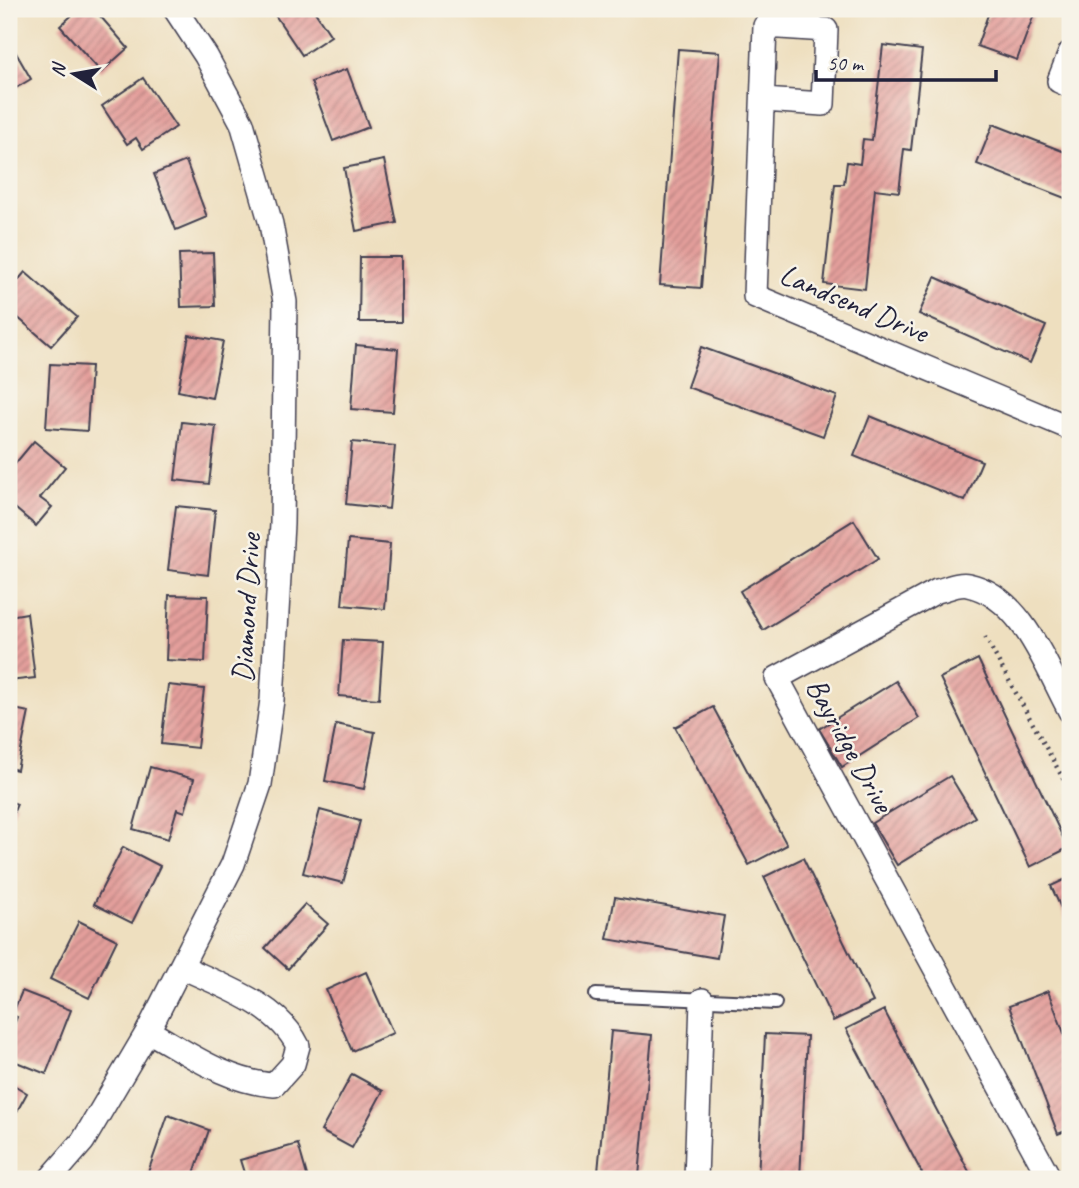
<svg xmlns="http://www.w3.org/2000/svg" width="1079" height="1188" font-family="Caveat,sans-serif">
  <defs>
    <pattern id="building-hatch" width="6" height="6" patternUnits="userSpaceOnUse" patternTransform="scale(1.75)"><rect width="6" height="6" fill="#e49f9b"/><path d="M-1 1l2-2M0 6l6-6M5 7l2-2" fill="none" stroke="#b88180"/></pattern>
  </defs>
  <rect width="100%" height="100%" fill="#f7f3e8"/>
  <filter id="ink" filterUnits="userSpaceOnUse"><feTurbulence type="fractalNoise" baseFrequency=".0143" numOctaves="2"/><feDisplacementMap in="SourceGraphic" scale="14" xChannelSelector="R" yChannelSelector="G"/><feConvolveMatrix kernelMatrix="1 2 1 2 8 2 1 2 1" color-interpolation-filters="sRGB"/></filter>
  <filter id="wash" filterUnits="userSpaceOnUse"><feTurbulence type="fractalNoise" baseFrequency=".00686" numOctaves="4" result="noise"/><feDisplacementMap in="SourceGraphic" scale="28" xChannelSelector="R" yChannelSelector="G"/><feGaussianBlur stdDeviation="1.57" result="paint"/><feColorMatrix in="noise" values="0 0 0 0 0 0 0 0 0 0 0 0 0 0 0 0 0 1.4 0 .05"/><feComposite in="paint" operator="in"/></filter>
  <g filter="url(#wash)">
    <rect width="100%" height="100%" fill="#eedfbf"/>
    <g id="blocks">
      <g fill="url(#building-hatch)">
        <polygon points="79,9 94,9 128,48 101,72 60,26"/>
        <polygon points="271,9 313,9 331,36 302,55"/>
        <polygon points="990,9 1036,9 1017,60 977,46"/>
        <polygon points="883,45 922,50 911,150 904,149 899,192 875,189 865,289 824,284 835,184 844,184 847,162 860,164 863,139 872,140"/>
        <polygon points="12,46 31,79 9,92 9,48"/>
        <polygon points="678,49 720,52 701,288 660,285"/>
        <polygon points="347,69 369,127 333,141 311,82"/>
        <polygon points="143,78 176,127 143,149 136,138 127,144 102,106"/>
        <polygon points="993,124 1070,154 1070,200 977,164"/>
        <polygon points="384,160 397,223 356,231 344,168"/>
        <polygon points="186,161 207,217 176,230 154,174"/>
        <polygon points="213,253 215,306 181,307 179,254"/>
        <polygon points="360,257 401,257 401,322 359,322"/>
        <polygon points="25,272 77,317 51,346 9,310 9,291"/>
        <polygon points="935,277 1046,326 1030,363 919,314"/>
        <polygon points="189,335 223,341 212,398 178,391"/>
        <polygon points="356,345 398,349 393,412 351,409"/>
        <polygon points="701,347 837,396 823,436 687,387"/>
        <polygon points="50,364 91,366 87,431 46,428"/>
        <polygon points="870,416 982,461 965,501 854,456"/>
        <polygon points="182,422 216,426 209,484 175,480"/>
        <polygon points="34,441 65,467 40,498 52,507 36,526 9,503 9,471"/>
        <polygon points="352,442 395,446 389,509 346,504"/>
        <polygon points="176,506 215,510 208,575 168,570"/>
        <polygon points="854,520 878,559 763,630 740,591"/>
        <polygon points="348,540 390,544 385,609 342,605"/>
        <polygon points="169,595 208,596 205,662 166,660"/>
        <polygon points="27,613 35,678 9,681 9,616"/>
        <polygon points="343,640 383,642 379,699 339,696"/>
        <polygon points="978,659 1068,848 1030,867 940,678"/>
        <polygon points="896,681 919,718 842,767 819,729"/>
        <polygon points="168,685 204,689 197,748 161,744"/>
        <polygon points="713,707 787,845 749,865 675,727"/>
        <polygon points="9,708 29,712 17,770 9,768"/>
        <polygon points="336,724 375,732 364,789 325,781"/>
        <polygon points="150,767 194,779 185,812 177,809 168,839 133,829"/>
        <polygon points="950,776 975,817 897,865 872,823"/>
        <polygon points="9,801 17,804 9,823"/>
        <polygon points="320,810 360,821 343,883 303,873"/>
        <polygon points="123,847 160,866 132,923 94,904"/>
        <polygon points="803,858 873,1002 833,1021 764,877"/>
        <polygon points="1070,877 1070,928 1051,886"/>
        <polygon points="615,897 724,916 717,958 607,939"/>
        <polygon points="305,904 328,924 288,969 265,948"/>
        <polygon points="79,921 117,940 89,998 50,979"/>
        <polygon points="366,972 393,1033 352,1051 326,990"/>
        <polygon points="22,991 71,1010 46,1074 9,1059 9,1037 17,1017 12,1015"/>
        <polygon points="1048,991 1070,1049 1070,1129 1058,1134 1009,1006"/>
        <polygon points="884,1010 973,1179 925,1179 846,1029"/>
        <polygon points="611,1031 652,1035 639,1176 598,1172"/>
        <polygon points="765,1034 807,1036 800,1179 758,1179"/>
        <polygon points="352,1074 383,1091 352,1148 321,1131"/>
        <polygon points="9,1082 27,1093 9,1126"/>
        <polygon points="168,1115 209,1130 192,1179 146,1178"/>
        <polygon points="298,1144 308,1179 246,1179 240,1160"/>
      </g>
    </g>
  </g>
  <g filter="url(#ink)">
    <use href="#blocks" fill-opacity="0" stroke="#413e4f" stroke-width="2"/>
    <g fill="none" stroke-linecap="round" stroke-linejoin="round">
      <defs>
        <polyline id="lane" points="596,995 775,1003"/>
        <g id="street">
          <polyline points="1070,53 1059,81 1070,86"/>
          <polyline points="763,100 823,104 826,30 765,26 755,296 1070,428"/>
          <path d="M148,1031C188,1053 227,1082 274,1085L293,1064L298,1046C278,1004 222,986 182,967"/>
          <polyline points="50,1179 83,1141 148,1031 233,864 260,784 272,700 282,524 285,302 271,224 242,123 206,56 175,9"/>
          <polyline points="696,1179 702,1000"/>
          <path d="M1050,1179L777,678L937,591C946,589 959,583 968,585C1022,596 1046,667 1070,711"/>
        </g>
      </defs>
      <use href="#lane" stroke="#413e4f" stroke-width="16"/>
      <use href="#street" stroke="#413e4f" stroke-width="26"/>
      <polyline stroke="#413e4f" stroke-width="4.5" stroke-dasharray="2 5" stroke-linecap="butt" points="985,637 1070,791"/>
      <use href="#lane" stroke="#fff" stroke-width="12"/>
      <use href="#street" stroke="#fff" stroke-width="23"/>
    </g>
  </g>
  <g text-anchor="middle" stroke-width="5" stroke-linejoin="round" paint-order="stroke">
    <g font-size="30" fill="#22223b" stroke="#f7f3e8">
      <text transform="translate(854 303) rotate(23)" y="10">Landsend Drive</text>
      <text transform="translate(246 608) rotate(-87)" y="10">Diamond Drive</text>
      <text transform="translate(850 745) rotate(61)" y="10">Bayridge Drive</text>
    </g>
  </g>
  <rect width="1079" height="1188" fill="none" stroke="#f7f3e8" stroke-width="35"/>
  <g transform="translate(74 74) rotate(281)" stroke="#f7f3e8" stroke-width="5" paint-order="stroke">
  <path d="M0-5L12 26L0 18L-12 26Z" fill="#22223b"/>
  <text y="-10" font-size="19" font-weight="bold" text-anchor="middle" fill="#22223b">N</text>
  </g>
  <path d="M816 70v10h180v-10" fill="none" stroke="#22223b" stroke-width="3.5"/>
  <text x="827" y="70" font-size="21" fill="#22223b" stroke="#f7f3e8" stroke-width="5" paint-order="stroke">50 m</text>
</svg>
